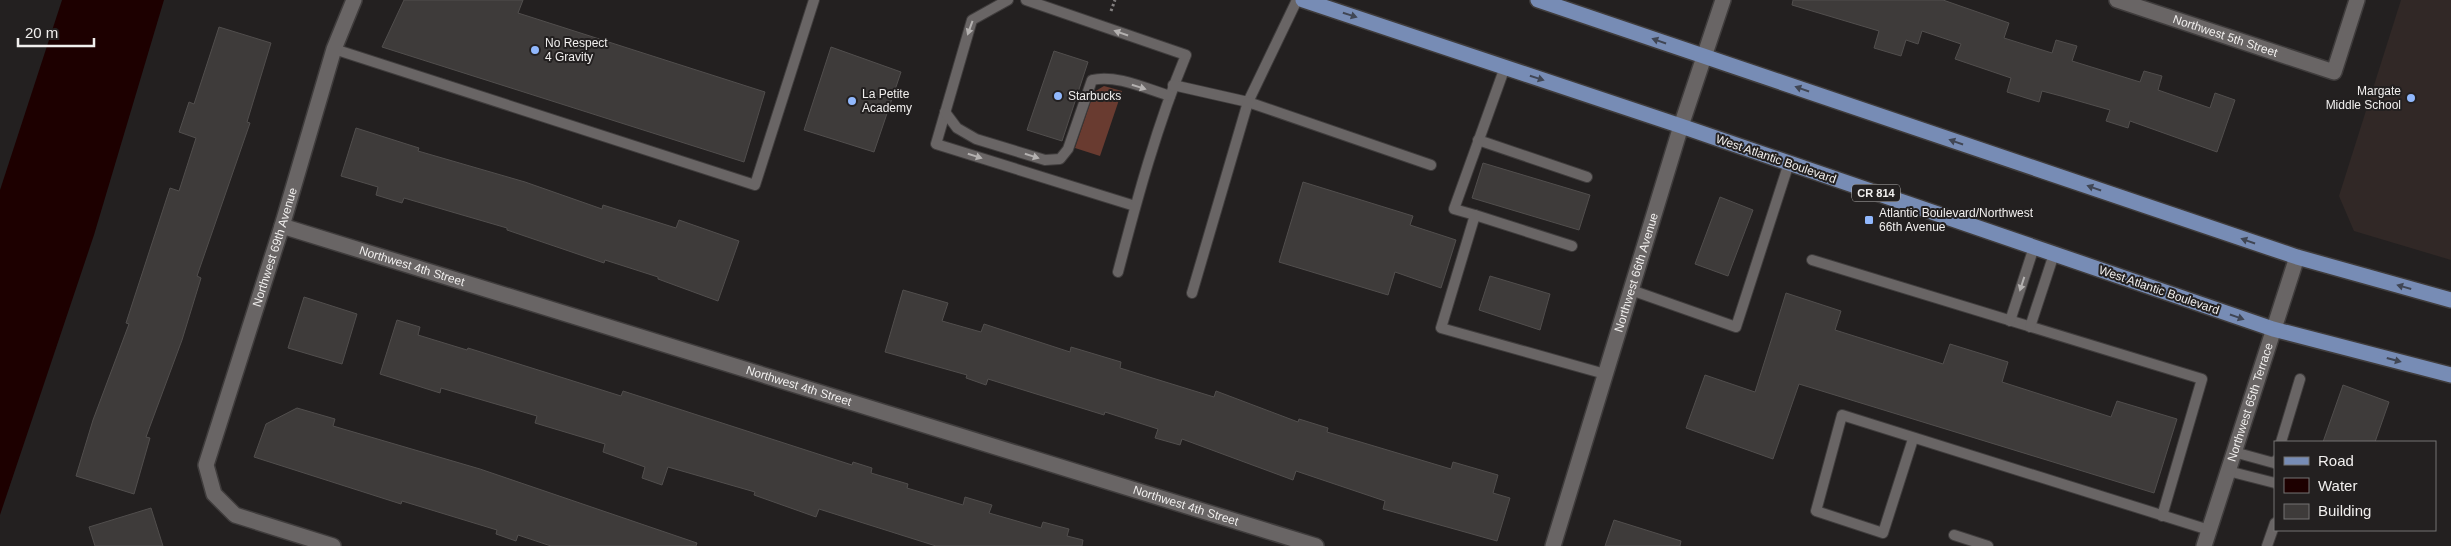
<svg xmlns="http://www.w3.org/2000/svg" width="2451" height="546" font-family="Arial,sans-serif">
  <rect width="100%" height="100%" fill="#232020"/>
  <polygon fill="#312826" points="2401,0 2451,0 2451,260 2354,231 2339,196"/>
  <polygon fill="#693b30" points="1104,86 1122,91 1100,156 1075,148 1094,92"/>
  <polygon fill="#1d0000" points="62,0 164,0 94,235 0,515 0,190"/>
  <g fill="#3e3b3a" stroke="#514e4d">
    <polygon points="404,0 523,0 518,13 765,92 744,162 382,47"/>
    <polygon points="1793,0 1943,0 2009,23 2004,38 2052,53 2056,40 2077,46 2072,61 2140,82 2144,71 2162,76 2158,90 2210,108 2215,93 2235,100 2217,152 2130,121 2128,128 2106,121 2110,110 2061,96 2042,91 2039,102 2007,92 2011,78 1955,59 1961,44 1922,31 1918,44 1906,40 1901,56 1874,48 1879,31 1792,5"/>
    <polygon points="219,27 271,43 247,122 250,123 197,276 201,278 182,340 146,437 150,438 134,494 76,476 93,420 129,324 126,323 170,188 179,191 196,138 179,132 189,102 194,104"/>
    <polygon points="831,47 901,72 874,152 804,130"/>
    <polygon points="1054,51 1088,62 1062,141 1027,130"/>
    <polygon points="356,128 419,148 418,151 525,182 602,209 603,205 676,228 679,220 739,241 718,301 658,279 658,277 605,260 604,263 507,230 507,228 404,198 402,203 376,195 378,187 341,176"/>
    <polygon points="1483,163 1590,195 1579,230 1472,198"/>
    <polygon points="1303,182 1413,216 1410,225 1456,240 1441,288 1395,272 1388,295 1279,262"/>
    <polygon points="1720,197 1753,210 1728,276 1695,264"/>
    <polygon points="1490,276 1550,294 1540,330 1479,310"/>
    <polygon points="903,290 948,303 942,321 981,332 984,324 1070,352 1071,347 1121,362 1120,368 1214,397 1216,391 1298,422 1299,419 1328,428 1327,432 1451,469 1453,462 1498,475 1493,493 1510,498 1497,541 1383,509 1385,501 1296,471 1293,480 1182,439 1180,445 1155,438 1158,429 1105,412 1104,415 988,379 986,385 966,378 967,375 885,352"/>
    <polygon points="1786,293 1841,311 1835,330 1943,364 1950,344 2008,362 2002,382 2111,417 2117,401 2177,419 2154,493 1799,384 1773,459 1686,428 1705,375 1755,392"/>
    <polygon points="304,297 357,314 342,364 288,348"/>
    <polygon points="397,320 420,327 418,335 467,350 468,348 621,396 623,391 852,465 853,462 872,468 871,473 908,484 907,488 963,505 965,497 992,505 989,513 1041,528 1043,522 1069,529 1067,536 1083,540 1082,546 936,546 819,509 816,517 754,495 755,492 668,467 662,485 642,478 645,467 603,452 605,444 535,423 537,416 441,388 440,393 380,374"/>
    <polygon points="2343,385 2389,402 2375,442 2323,442"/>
    <polygon points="297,408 335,419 333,426 480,469 697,543 696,546 551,546 518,535 516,541 496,534 497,530 402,501 401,504 254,457 266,424"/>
    <polygon points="151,508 163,546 95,546 89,527"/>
    <polygon points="1614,520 1681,541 1680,546 1605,546"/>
  </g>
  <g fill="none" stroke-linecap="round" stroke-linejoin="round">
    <defs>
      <g id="service">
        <polyline points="1008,0 972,20 936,144 1135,206"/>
        <path d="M1026,0L1186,55C1157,125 1137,199 1118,272"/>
        <polyline points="334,49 755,185 814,0"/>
        <polyline points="1173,85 1248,102 1297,0"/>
        <path d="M945,112L957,128L976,139L1045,160L1060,159L1068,149L1092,80C1116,74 1147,89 1170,96"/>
        <polyline points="1478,140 1587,177"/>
        <polyline points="1475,215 1454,209 1505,67"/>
        <polyline points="1572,246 1475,215 1441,328 1605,374"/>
        <polyline points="1812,260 2202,379 2162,516"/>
        <polyline points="1631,290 1736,327 1789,163"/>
        <polyline points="1192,293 1248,102 1431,165"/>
        <polyline points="2010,321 2034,247"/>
        <polyline points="2030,327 2054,254"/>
        <polyline points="1913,439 1883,533 1816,511 1842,415 2209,530"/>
        <polyline points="2281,442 2300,379"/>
        <polyline points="2234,452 2274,463 2275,461"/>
        <polyline points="2228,471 2275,483"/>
        <polyline points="1954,535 1988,546"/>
        <polyline points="2267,546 2275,523"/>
      </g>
      <g id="minor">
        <path id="s1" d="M2117,0L2334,72L2357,0"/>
        <path id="s2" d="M282,226L1316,546"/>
        <path id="s3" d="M333,546L235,515L214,494L206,465L282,226L334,49L354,0"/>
        <path id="s4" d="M1553,546L1681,126"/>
        <path id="s5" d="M2204,546L2297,257"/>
      </g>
      <polyline id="tertiary" points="1681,126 1723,0"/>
      <g id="primary">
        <polyline points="1303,0 1681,126 2273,329 2451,375"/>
        <polyline points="1538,0 2297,257 2451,300"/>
      </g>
    </defs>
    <use href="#service" stroke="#3f3c3c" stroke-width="12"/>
    <use href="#minor" stroke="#3f3c3c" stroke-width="18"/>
    <use href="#tertiary" stroke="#3f3c3c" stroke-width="18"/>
    <use href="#primary" stroke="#3f3c3c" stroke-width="18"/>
    <polyline stroke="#848181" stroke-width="3" stroke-dasharray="2.5 2.5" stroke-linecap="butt" points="1111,11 1115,0"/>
    <use href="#service" stroke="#696565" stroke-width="10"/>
    <use href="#minor" stroke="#696565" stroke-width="15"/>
    <use href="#tertiary" stroke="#696565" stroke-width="15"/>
    <use href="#primary" stroke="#778cb5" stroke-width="15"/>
  </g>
  <defs><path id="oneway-solid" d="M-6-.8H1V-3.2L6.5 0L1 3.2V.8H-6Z" transform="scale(1.25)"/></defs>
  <g fill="#404654">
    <use href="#oneway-solid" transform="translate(1350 15) rotate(18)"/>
    <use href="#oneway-solid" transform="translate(1659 41) rotate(-161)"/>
    <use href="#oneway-solid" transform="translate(1537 78) rotate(18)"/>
    <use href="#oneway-solid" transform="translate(1802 89) rotate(-161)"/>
    <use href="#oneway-solid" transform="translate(1956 142) rotate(-161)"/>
    <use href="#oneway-solid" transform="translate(2094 188) rotate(-161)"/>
    <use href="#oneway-solid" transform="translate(2248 241) rotate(-161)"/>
    <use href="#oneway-solid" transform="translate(2404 287) rotate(-164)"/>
    <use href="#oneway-solid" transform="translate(2237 317) rotate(19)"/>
    <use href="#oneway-solid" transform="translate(2394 360) rotate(15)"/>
  </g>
  <g fill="#b4b1b0">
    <use href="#oneway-solid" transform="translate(970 28) rotate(110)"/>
    <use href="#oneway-solid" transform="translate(1121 33) rotate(-161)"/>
    <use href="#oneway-solid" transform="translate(1139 87) rotate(17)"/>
    <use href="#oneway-solid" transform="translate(975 156) rotate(17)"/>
    <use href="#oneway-solid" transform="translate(1032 156) rotate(17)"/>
    <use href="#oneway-solid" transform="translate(2022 284) rotate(108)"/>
  </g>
  <g fill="#91b8fd" stroke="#232020" stroke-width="2">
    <circle cx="535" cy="50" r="5"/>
    <circle cx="1058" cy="96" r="5"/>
    <circle cx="2411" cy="98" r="5"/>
    <circle cx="852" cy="101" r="5"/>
    <rect x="1864" y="215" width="10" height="10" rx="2.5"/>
  </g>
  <g text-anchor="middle" stroke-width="4" stroke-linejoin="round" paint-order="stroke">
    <rect fill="#232020" stroke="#b3b1b0" stroke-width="1" x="1852" y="184.5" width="48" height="17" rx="4"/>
    <g font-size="11" font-weight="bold" fill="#f1efee">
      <text x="1876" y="197">CR 814</text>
    </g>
    <g font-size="12" fill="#f1efee" stroke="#232020">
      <text dy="4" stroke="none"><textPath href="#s1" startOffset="114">Northwest 5th Street</textPath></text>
      <text transform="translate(1776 159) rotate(19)" y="4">West Atlantic Boulevard</text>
      <text dy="4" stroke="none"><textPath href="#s3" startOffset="391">Northwest 69th Avenue</textPath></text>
      <text dy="4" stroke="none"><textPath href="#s2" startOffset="136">Northwest 4th Street</textPath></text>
      <text dy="4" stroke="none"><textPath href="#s4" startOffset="286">Northwest 66th Avenue</textPath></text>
      <text transform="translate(2159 290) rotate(19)" y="4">West Atlantic Boulevard</text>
      <text dy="4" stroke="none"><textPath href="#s2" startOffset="541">Northwest 4th Street</textPath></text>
      <text dy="4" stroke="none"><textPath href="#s5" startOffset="151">Northwest 65th Terrace</textPath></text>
      <text dy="4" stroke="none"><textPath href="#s2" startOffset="946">Northwest 4th Street</textPath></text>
    </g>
    <g font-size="12" fill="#f1efee" stroke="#232020" text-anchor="start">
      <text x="545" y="47">No Respect<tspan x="545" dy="14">4 Gravity</tspan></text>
      <text x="2401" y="95" text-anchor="end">Margate<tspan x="2401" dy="14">Middle School</tspan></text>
      <text x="862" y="98">La Petite<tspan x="862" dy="14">Academy</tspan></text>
      <text x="1068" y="100">Starbucks</text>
      <text x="1879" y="217">Atlantic Boulevard/Northwest<tspan x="1879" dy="14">66th Avenue</tspan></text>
    </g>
  </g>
  <rect x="2274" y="441" width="162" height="90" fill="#232020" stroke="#757372"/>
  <rect x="2284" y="457" width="25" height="8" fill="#778cb5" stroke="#757372"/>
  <text x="2318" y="466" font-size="15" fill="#f1efee">Road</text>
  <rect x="2284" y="478" width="25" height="15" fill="#1d0000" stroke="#757372"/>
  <text x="2318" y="491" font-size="15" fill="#f1efee">Water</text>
  <rect x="2284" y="504" width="25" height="15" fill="#3e3b3a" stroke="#757372"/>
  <text x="2318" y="516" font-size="15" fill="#f1efee">Building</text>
  <path d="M18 38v8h76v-8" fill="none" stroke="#f1efee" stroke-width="2.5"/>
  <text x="25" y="38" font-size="15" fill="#f1efee" stroke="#232020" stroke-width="4" paint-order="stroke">20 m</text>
</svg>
